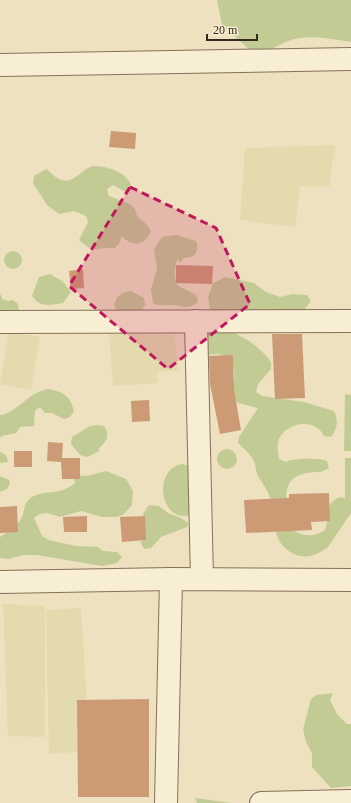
<svg xmlns="http://www.w3.org/2000/svg" width="351" height="803" font-family="Georgia,serif">
  <rect width="100%" height="100%" fill="#ede1c0"/>
  <g fill="#e3dbad">
    <polygon points="335,145 329,187 300,186 295,227 240,220 245,148"/>
    <polygon points="9,331 40,337 31,390 0,384"/>
    <polygon points="109,334 174,335 179,370 157,372 158,383 113,386"/>
    <polygon points="3,604 45,606 45,737 8,736"/>
    <polygon points="81,608 90,751 49,754 46,610"/>
  </g>
  <g fill="#c3cb94">
    <path d="M217,0H351V42C332,39 310,34 291,40C275,46 271,52 253,53L222,25Z"/>
    <path d="M93,166C108,166 131,173 132,190L126,192L113,185L107,189L109,196L130,204L135,209L137,216L148,226L151,232C143,247 132,246 121,236L120,242L115,248C96,246 96,256 79,240L88,222L86,216L74,211L59,214L47,205L33,183L34,176L46,169C51,172 54,177 59,179C73,186 81,169 93,166Z"/>
    <path d="M176,235L196,241C200,252 195,258 184,258L179,263L178,258C174,267 174,276 177,285L196,295L198,302C187,311 182,305 171,305C163,305 160,307 153,303L151,289L157,269L154,249L162,237Z"/>
    <circle cx="13" cy="260" r="9"/>
    <path d="M50,274L62,281L71,292L63,303C50,305 40,308 32,296L39,277Z"/>
    <polygon points="225,277 254,283 266,292 280,297 293,294 307,295 311,301 303,312 220,319 210,310 208,297 213,283"/>
    <path d="M131,291L144,298L145,305L141,311L120,314L114,306C116,296 122,292 131,291Z"/>
    <polygon points="0,293 2,299 8,301 13,300 18,304 19,311 0,327"/>
    <path d="M198,329L233,331C238,336 243,337 249,341C257,346 265,354 271,362V369L258,384L256,392L262,396L304,402L334,411C339,421 337,429 331,437L324,436C316,419 290,421 280,437C276,443 278,452 279,459L286,462C294,458 319,458 327,461L329,468C321,474 316,471 308,473C276,477 287,510 293,530C303,537 315,537 325,530C330,517 324,500 342,497L345,499V458H351V513L328,547C318,554 309,559 297,555C270,546 275,516 269,495C266,487 262,483 258,476C256,472 256,469 255,464C253,456 244,449 238,443L239,437L258,408L238,403L233,398C233,384 237,372 231,359L218,354L204,355Z"/>
    <path d="M48,389C63,392 70,395 74,411L70,417L64,419L52,413H45L40,407L35,411L34,426L20,427L16,433L2,436L0,438V415C15,415 28,392 48,389Z"/>
    <polygon points="345,394 351,395 351,451 344,451"/>
    <path d="M97,425L104,426C111,437 106,441 98,450L100,451L87,457L80,455L71,444L72,437L90,426Z"/>
    <circle cx="227" cy="459" r="10"/>
    <polygon points="0,452 6,455 8,462 0,463"/>
    <path d="M183,464L191,467L193,514C160,527 151,468 183,464Z"/>
    <path d="M106,471L126,479L133,491L132,505L123,515L116,517H102L81,511L60,517L47,513L40,514L34,518L42,536L49,540L76,546L98,547L103,551L117,552L122,557L117,563L102,566L37,555H23L9,559L0,558V537C8,532 16,527 21,519C25,511 23,503 32,497C45,489 58,497 75,483L73,475L87,476Z"/>
    <polygon points="0,476 9,480 10,483 7,489 0,492"/>
    <polygon points="149,505 159,506 168,513 181,518 188,523 187,527 161,537 151,548 144,549 141,543 145,529 143,514"/>
    <polygon points="333,693 330,700 337,714 347,724 351,724 351,786 331,788 312,767 312,753 306,742 303,729 311,699 316,695"/>
    <polygon points="195,798 231,803 197,803"/>
  </g>
  <g fill="#cc9b76">
    <polygon points="111,131 136,133 135,149 109,147"/>
    <polygon points="176,265 213,266 212,284 176,283"/>
    <polygon points="83,269 84,288 71,289 69,271"/>
    <polygon points="272,334 302,334 305,398 275,399"/>
    <polygon points="233,355 234,390 241,430 220,434 210,384 209,356"/>
    <polygon points="149,400 150,421 132,422 131,401"/>
    <polygon points="48,442 63,443 62,458 80,458 80,479 62,479 61,462 47,461"/>
    <rect x="14" y="451" width="18" height="16"/>
    <polygon points="329,493 330,521 311,522 312,530 246,533 244,500 289,498 289,494"/>
    <polygon points="17,506 18,532 0,533 0,507"/>
    <polygon points="87,516 87,532 64,532 63,517"/>
    <polygon points="145,516 146,540 122,542 120,517"/>
    <polygon points="149,699 149,797 78,797 77,700"/>
  </g>
  <g fill="none" stroke-linecap="round" stroke-linejoin="round">
    <defs>
      <g id="minor">
        <polyline points="0,65 351,59"/>
        <polyline points="196,321 202,579"/>
        <polyline points="0,322 351,321"/>
        <polyline points="0,582 171,579 351,580"/>
        <polyline points="166,803 171,579"/>
        <polyline points="261,803 351,801"/>
      </g>
    </defs>
    <use href="#minor" stroke="#867158" stroke-width="24"/>
    <use href="#minor" stroke="#f8eed3" stroke-width="22"/>
  </g>
  <path fill="#c2185b" fill-opacity="0.2" stroke="#c2185b" stroke-width="3" stroke-dasharray="8 5" stroke-linejoin="round" d="M130,187L216,228L250,304L168,369L69,286Z"/>
  <path d="M207 34v6h50v-6" fill="none" stroke="#36291c" stroke-width="2"/>
  <text x="213" y="34" font-size="12" fill="#36291c" stroke="#f5ebcf" stroke-width="3" paint-order="stroke">20 m</text>
</svg>
